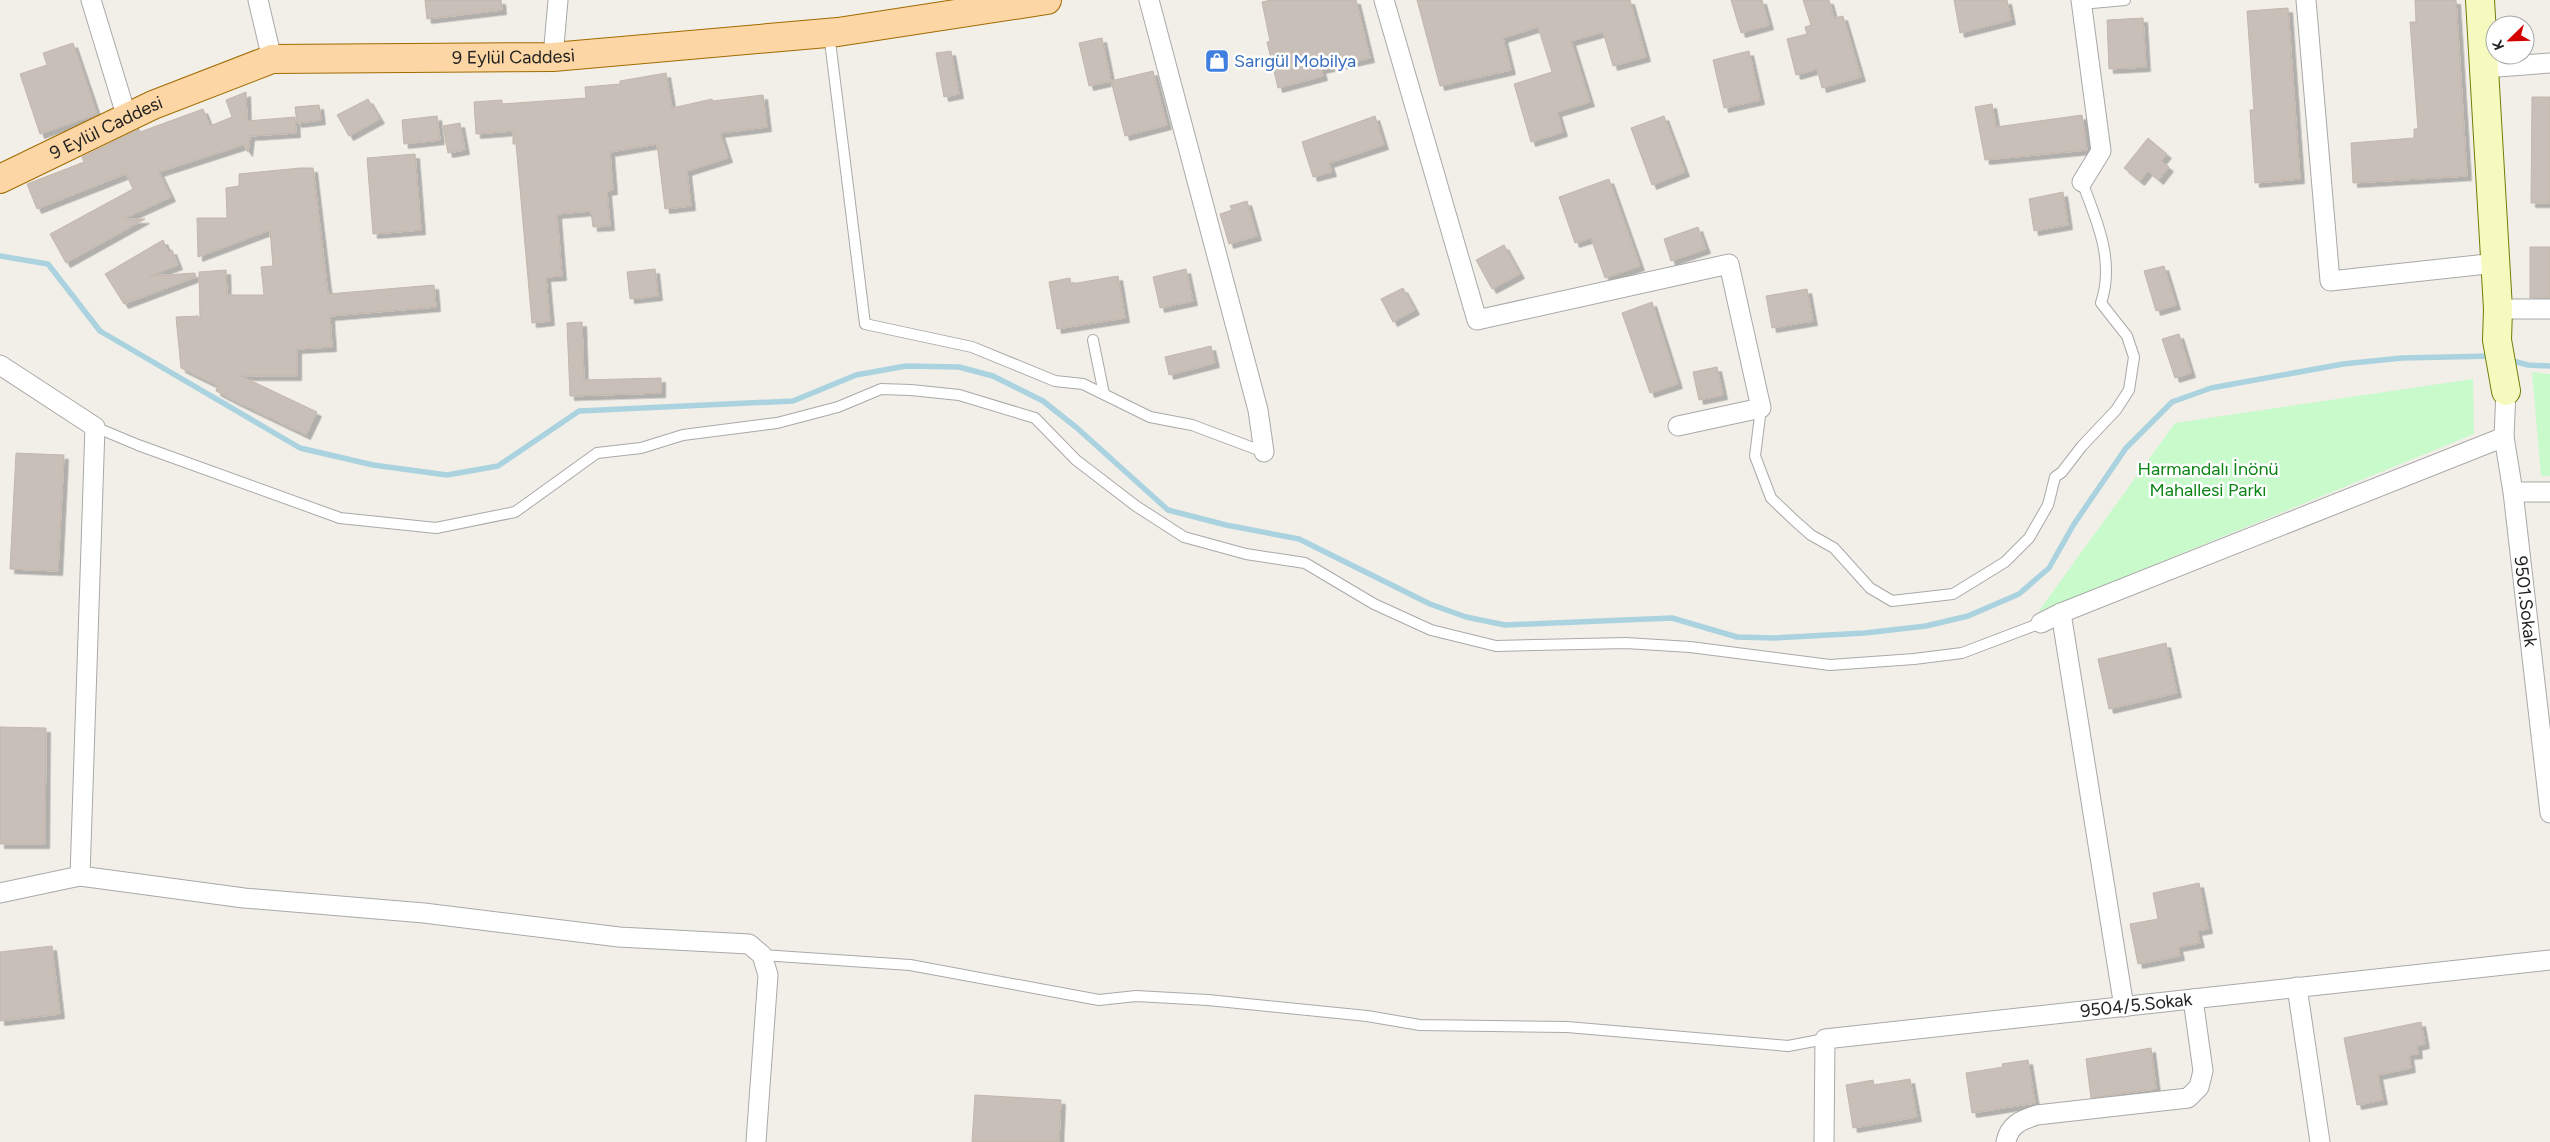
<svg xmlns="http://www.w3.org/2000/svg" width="2550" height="1142" font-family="Figtree,sans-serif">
  <defs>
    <filter id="shadow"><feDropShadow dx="4.5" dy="4.5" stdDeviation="0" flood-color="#0004"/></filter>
  </defs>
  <rect width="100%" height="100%" fill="#f2efe9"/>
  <g fill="#c8facc">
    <polygon points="2532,372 2550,374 2550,476 2541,476"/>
    <polygon points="2473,379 2474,434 2038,612 2175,423"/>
  </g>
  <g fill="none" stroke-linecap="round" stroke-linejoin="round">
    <g stroke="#aad3df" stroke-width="5.5">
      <polyline points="0,256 48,264 100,331 300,448 373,465 447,475 498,466 579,411 793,401 856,375 906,366 959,367 993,376 1043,401 1077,428 1168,510 1226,525 1299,539 1430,604 1466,617 1505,625 1672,618 1737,637 1775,638 1865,633 1926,626 1968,616 2019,594 2049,568 2074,524 2126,448 2172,402 2211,388 2343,364 2402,358 2493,356"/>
      <polyline points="2509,360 2528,365 2550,366"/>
    </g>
  </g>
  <g fill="#c7bfb8" stroke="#c4b6ab" filter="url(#shadow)">
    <polygon points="425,0 501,0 502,10 427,19"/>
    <polygon points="1271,0 1356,0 1370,58 1321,69 1323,76 1278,88 1267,42 1270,41 1262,2"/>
    <polygon points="1417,0 1630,0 1646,57 1613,66 1603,32 1571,41 1590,102 1557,112 1563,132 1531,142 1514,84 1552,72 1538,27 1503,38 1511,70 1440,86"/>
    <polygon points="1731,0 1762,0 1769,25 1741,33"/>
    <polygon points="1803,0 1829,0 1834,18 1843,16 1861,77 1822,88 1817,69 1796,75 1787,39 1807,34 1805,27 1811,25"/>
    <polygon points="1954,0 2007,0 2011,20 1960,33"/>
    <polygon points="2415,0 2456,0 2467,176 2353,183 2351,143 2414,138 2414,129 2418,129 2410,22 2416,22"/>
    <polygon points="2288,8 2300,179 2255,183 2250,110 2254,110 2247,11"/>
    <polygon points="2143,18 2146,67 2109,69 2107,20"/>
    <polygon points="1102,38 1111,81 1089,86 1079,43"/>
    <polygon points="73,43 97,114 40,134 20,74 47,65 43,53"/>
    <polygon points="951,51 959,94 944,97 936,53"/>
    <polygon points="1749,51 1760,100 1724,108 1713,60"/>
    <polygon points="1153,71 1167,125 1125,136 1111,81"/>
    <polygon points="666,73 672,108 712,99 713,101 763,95 767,127 720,133 728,158 687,171 691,206 665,209 657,144 610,152 613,190 607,191 610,226 593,227 591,211 557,214 562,276 546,277 550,321 532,323 516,144 513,144 513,131 476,134 474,102 502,100 502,104 586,98 585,87 620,84 620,81"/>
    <polygon points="246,92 247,121 295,117 296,133 250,136 248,152 243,145 159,172 171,197 123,219 145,219 66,263 50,234 133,189 126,174 37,209 27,184 84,162 82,157 139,129 140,132 203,109 210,126 232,117 226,100"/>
    <polygon points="2532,97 2550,97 2550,203 2531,203"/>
    <polygon points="368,99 380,119 349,136 337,115"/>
    <polygon points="1992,104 1996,127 2082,115 2087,150 1985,160 1975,107"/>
    <polygon points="319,105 321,120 297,123 295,107"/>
    <polygon points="437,116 440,140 404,144 402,120"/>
    <polygon points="1375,116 1384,145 1329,163 1332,172 1313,177 1302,142"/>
    <polygon points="1664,116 1685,172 1652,185 1631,128"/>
    <polygon points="460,123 465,150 448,153 443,126"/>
    <polygon points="2148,138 2167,154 2161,161 2169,167 2159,180 2148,171 2140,181 2124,168"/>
    <polygon points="415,154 421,230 373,234 367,158"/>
    <polygon points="300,168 313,168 328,294 434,285 436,307 330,316 332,347 297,349 297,376 241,376 317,412 306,435 235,401 216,391 218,386 181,368 176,317 198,316 200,320 199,272 226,270 227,295 264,295 261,267 273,266 270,230 198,257 197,218 227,218 226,188 239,186 239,174"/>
    <polygon points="1609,179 1640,266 1605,278 1591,238 1575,243 1559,197"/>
    <polygon points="2063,192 2068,225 2034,231 2029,199"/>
    <polygon points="1247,201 1257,236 1229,244 1220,214 1232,210 1230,206"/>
    <polygon points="1698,227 1706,249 1671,261 1664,239"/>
    <polygon points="163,240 168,251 172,250 178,265 150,276 195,273 196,277 124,304 105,274"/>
    <polygon points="1504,245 1520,274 1492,289 1476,260"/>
    <rect x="2530" y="247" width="20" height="51"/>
    <polygon points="2164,266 2176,305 2156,311 2144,271"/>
    <polygon points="655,269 658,296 630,299 627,272"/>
    <polygon points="1186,269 1193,301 1160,308 1153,277"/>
    <polygon points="1118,276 1125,318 1057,329 1049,282 1070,278 1071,284"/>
    <polygon points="1403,288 1415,310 1393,322 1381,299"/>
    <polygon points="1807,289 1813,321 1772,328 1766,296"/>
    <polygon points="1652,302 1678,384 1650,393 1622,313"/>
    <polygon points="582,322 584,380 661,378 661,393 570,396 567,323"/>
    <polygon points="2179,334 2191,373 2175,378 2162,339"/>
    <polygon points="1211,346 1215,363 1169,375 1165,357"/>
    <polygon points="1717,367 1723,395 1699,400 1693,372"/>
    <polygon points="16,453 64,455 58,571 10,569"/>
    <polygon points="2166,643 2177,693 2109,709 2098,659"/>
    <polygon points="0,727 46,728 45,844 0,844"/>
    <polygon points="2199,883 2208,929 2197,931 2200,943 2178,947 2180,956 2138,964 2130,924 2158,919 2153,893"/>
    <polygon points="52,946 60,1014 0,1021 0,952"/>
    <polygon points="2421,1022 2425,1044 2417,1046 2418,1054 2409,1055 2411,1068 2378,1075 2383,1100 2357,1105 2344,1038"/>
    <polygon points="2151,1048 2156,1089 2091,1098 2086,1059"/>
    <polygon points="2028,1060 2035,1103 1972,1113 1966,1073 2003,1067 2002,1064"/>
    <polygon points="1910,1079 1917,1117 1853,1128 1846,1085 1873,1080 1874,1085"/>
    <polygon points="975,1095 1061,1100 1059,1142 972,1142"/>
  </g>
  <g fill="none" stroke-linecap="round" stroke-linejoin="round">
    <defs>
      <g id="lane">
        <polyline points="2081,4 2125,0"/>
        <polyline points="829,33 865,324 972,347 1055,381 1083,384 1150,417 1192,425 1264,452"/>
        <polyline points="1093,340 1104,394"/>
        <path d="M1761,408L1755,456L1771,498L1794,520L1811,535L1834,548L1870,588L1892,601L1953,594L2005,562L2029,538L2048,505L2055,477L2062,472L2082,446L2116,410L2129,390L2134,357L2127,336L2101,303C2115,261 2097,221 2082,182"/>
        <polyline points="95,427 138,445 340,518 436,528 515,512 597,453 641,448 683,435 777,423 838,407 881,389 911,390 959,395 1035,418 1076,460 1136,506 1184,537 1246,554 1305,563 1374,604 1431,630 1496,646 1626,643 1690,647 1830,665 1914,659 1962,653 2041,623"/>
        <polyline points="762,955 910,965 1099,1000 1136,996 1208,1000 1367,1016 1420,1025 1567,1027 1788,1046 1825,1039"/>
      </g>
      <g id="street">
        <polyline points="91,0 127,118"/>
        <polyline points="258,0 272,59"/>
        <polyline points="1149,0 1258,410 1264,452"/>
        <polyline points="1384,0 1477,320 1729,264 1761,408 1678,426"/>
        <polyline points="2081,0 2101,151 2082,182"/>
        <polyline points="2306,0 2330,281 2496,263"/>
        <polyline points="553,57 558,0"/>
        <polyline points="2484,68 2550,63"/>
        <polyline points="2498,309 2550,309"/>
        <polyline points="0,365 95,427 80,876"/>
        <path id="s1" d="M2506,391L2504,437L2513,492L2550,813"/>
        <polyline points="2513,492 2550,492"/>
        <polyline points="2061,613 2124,1007"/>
        <polyline points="2041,623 2061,613 2504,437"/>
        <polyline points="0,893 80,876 244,898 424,913 619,937 749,944 762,955 768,975 756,1142"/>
        <polyline points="2297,987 2320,1142"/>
        <path id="s2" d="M1824,1142L1825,1039L2550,960"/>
        <path d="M2006,1142C2009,1125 2021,1120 2037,1115L2188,1098L2199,1087L2203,1071L2193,999"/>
      </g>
      <polyline id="secondary" points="2480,0 2498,309 2497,340 2506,391"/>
      <g id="primary">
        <path id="s3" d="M0,179L153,105L272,59L553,57L838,32L1047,0"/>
      </g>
    </defs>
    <use href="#lane" stroke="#a9a9a9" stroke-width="12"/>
    <use href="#street" stroke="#a9a9a9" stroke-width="21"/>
    <use href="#secondary" stroke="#707d05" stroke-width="30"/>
    <use href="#primary" stroke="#a06b00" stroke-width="30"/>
    <use href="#lane" stroke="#fff" stroke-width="10"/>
    <use href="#street" stroke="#fff" stroke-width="19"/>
    <use href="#secondary" stroke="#f7fabf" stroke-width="28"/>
    <use href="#primary" stroke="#fcd6a4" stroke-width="28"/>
  </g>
  <defs>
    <symbol id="shop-square" viewBox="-11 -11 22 22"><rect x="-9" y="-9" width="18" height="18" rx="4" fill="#3f7fe0" stroke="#fff"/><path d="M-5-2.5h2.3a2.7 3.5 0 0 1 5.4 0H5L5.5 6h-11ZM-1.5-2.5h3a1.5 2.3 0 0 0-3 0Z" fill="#fff"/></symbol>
  </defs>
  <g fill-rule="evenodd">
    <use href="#shop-square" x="1203" y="47" width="28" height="28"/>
  </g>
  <g text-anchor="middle" stroke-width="5" stroke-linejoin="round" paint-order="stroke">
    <g font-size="18" fill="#222" stroke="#fff">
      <text dy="6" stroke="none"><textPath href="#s3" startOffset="539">9 Eylül Caddesi</textPath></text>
      <text dy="6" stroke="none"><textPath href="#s3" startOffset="118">9 Eylül Caddesi</textPath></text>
      <text dy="6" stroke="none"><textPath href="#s1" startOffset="212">9501.Sokak</textPath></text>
      <text dy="6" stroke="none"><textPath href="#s2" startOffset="416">9504/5.Sokak</textPath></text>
    </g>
    <g font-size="18" fill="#366cbe" stroke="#fff" text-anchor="start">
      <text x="1234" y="67">Sarıgül Mobilya</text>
    </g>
    <g font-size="18" fill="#0c8416" stroke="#fff">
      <text x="2208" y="475">Harmandalı İnönü<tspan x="2208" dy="21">Mahallesi Parkı</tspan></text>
    </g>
  </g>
  <g transform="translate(2510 40) rotate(247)"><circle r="24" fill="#ffffff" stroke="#a7a7a7"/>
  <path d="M0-4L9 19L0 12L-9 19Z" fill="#d40000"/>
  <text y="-8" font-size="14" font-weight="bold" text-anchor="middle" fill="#222222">K</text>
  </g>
</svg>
